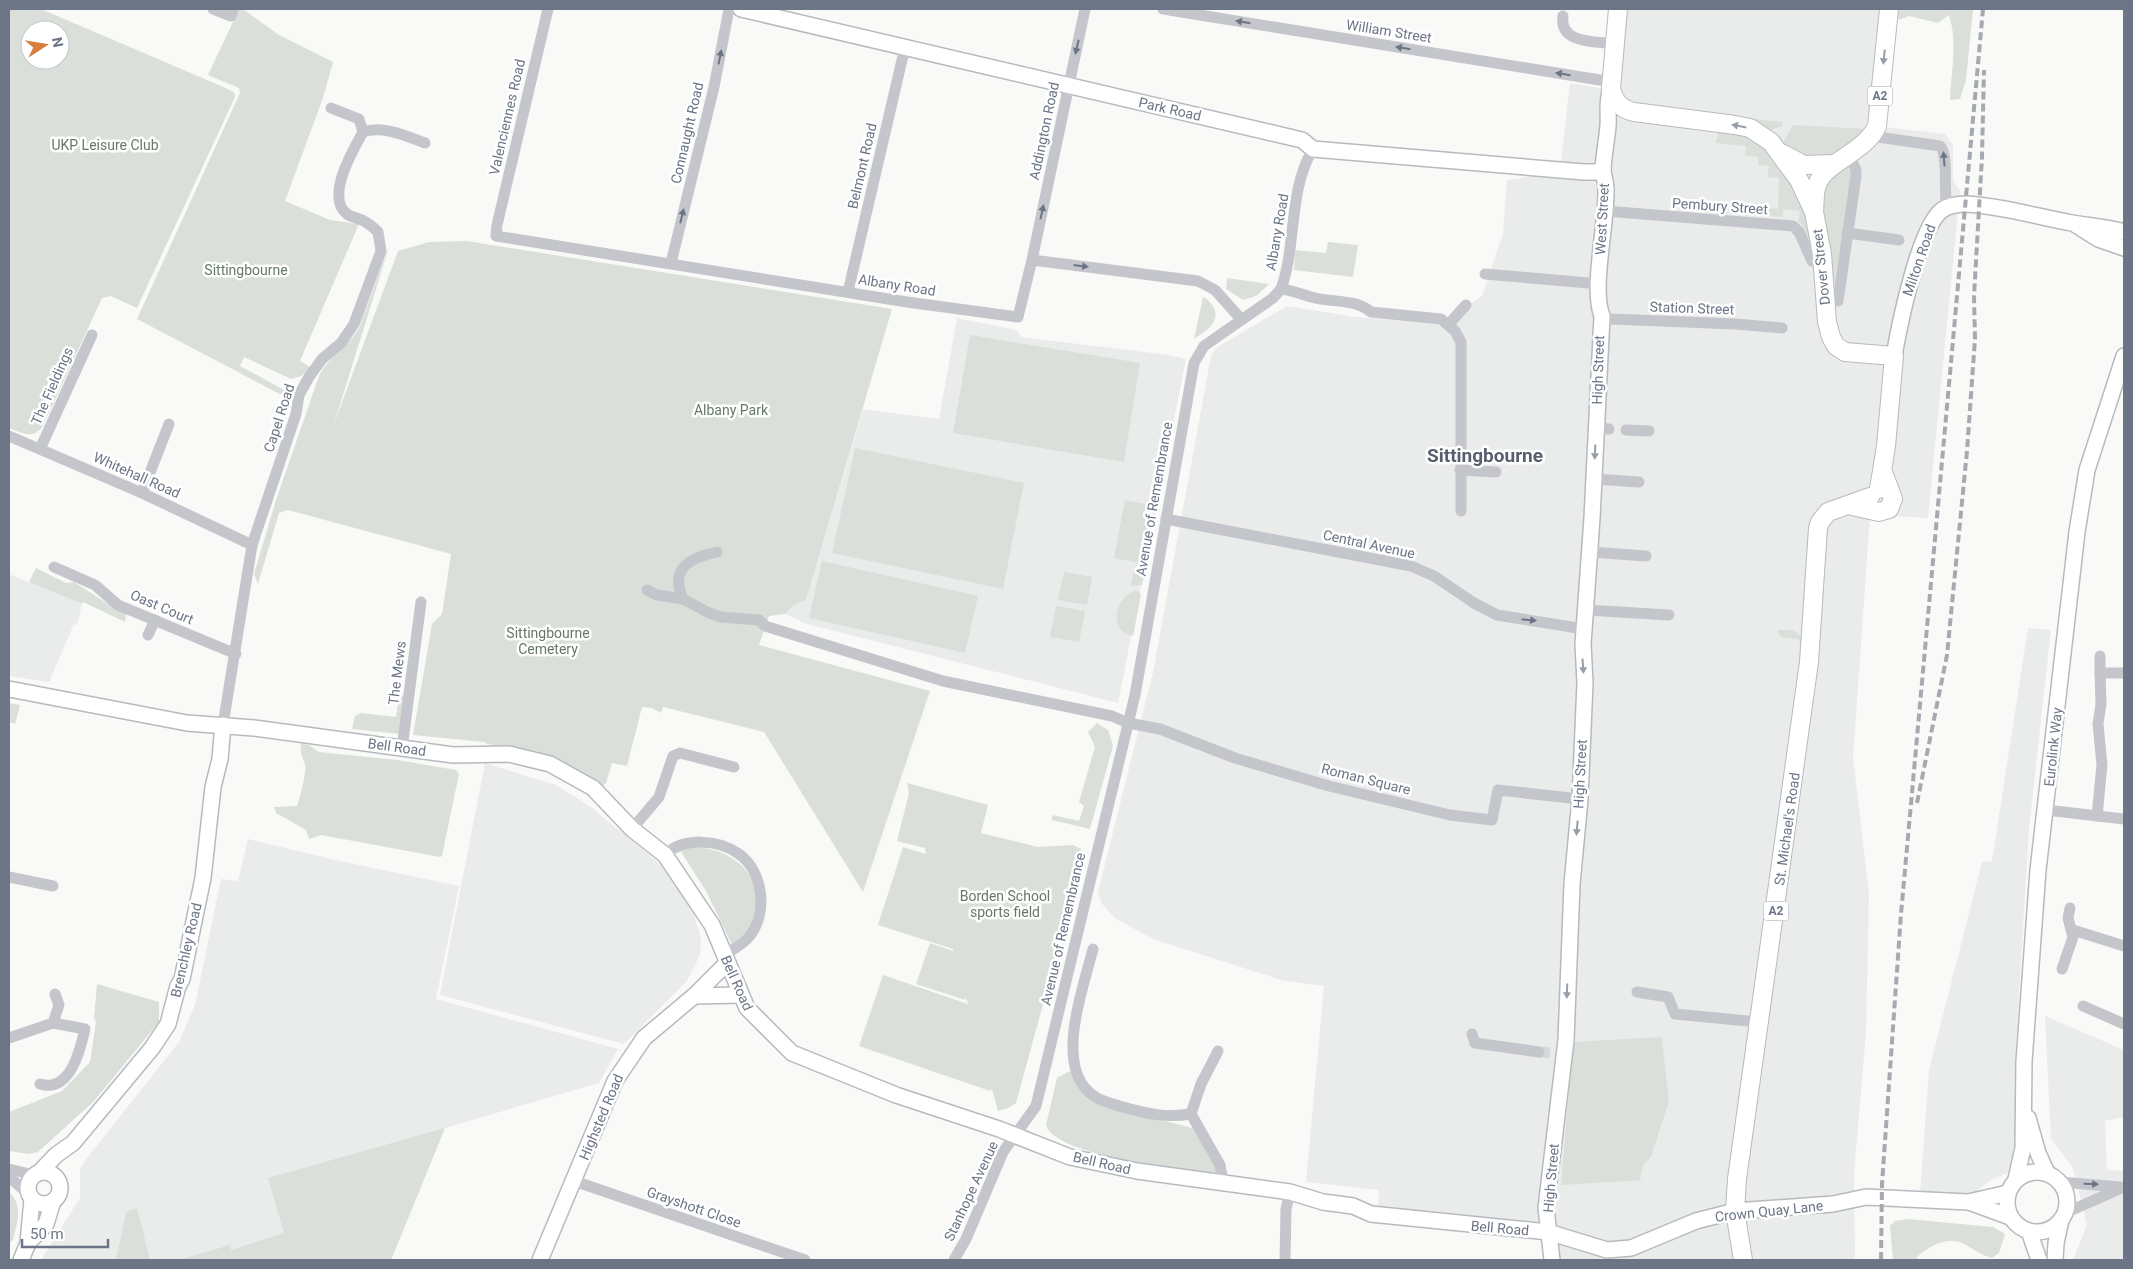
<svg xmlns="http://www.w3.org/2000/svg" width="2133" height="1269" font-family="Roboto,sans-serif">
  <rect width="100%" height="100%" fill="#f9faf8"/>
  <g fill="#eaebeb">
    <polygon points="1620,9 1891,9 1883,127 1945,134 1953,145 1953,181 1960,191 1928,518 1870,515 1853,758 1869,893 1866,1033 1854,1174 1855,1260 1555,1260 1556,1225 1378,1210 1379,1190 1306,1182 1324,986 1281,980 1153,939 1115,918 1102,904 1098,892 1153,672 1211,356 1216,348 1287,306 1356,317 1440,324 1482,296 1503,233 1507,180 1530,177 1559,178 1570,83 1619,91"/>
    <polygon points="957,318 1017,330 1021,337 1169,355 1186,359 1118,703 807,624 785,614 793,606 806,600 863,409 939,419"/>
    <polygon points="9,574 82,604 77,625 74,624 49,682 9,676"/>
    <polygon points="2028,628 2051,630 2029,828 2015,1061 2015,1137 2012,1157 2008,1173 1991,1180 1972,1195 1920,1194 1929,1070 1982,862 1992,861"/>
    <polygon points="485,763 556,785 592,808 659,863 692,909 701,938 700,955 687,981 624,1044 440,995"/>
    <polygon points="248,839 340,861 459,886 436,999 618,1049 599,1083 445,1128 391,1260 41,1260 80,1198 80,1169 87,1158 179,1042 195,1005 221,879 238,881"/>
    <polygon points="2045,1016 2124,1050 2124,1117 2105,1121 2107,1170 2124,1171 2124,1260 2073,1260 2087,1225 2073,1168 2051,1139"/>
  </g>
  <g fill="#dae0d9" fill-rule="evenodd">
    <path d="M9,9H41L221,86L234,92L235,97L137,308L111,296L102,298L43,426C33,440 22,433 9,428ZM30,30H60V60H30Z"/>
    <polygon points="239,9 243,9 279,35 333,62 323,98 285,201 330,220 359,224 300,361 312,368 301,376 291,379 244,357 240,366 288,392 294,397 297,403 137,319 240,93 239,88 208,75"/>
    <path d="M1897,9H1973L1966,80L1960,99L1950,100C1951,71 1958,43 1949,15L1938,23L1909,16L1899,20Z"/>
    <polygon points="1745,118 1783,122 1782,126 1768,131"/>
    <path d="M1793,125L1867,129C1859,139 1829,165 1815,162C1806,161 1794,152 1786,148L1784,141Z"/>
    <polygon points="1720,130 1744,134 1761,144 1779,163 1804,206 1816,253 1804,234 1801,223 1798,222 1800,211 1784,209 1782,217 1740,212 1741,205 1778,209 1779,178 1767,177 1769,166 1758,165 1758,157 1745,155 1746,146 1715,143"/>
    <polygon points="1846,166 1852,174 1834,285 1829,243 1820,209 1822,183"/>
    <path d="M467,241L892,309L806,600L793,606L785,614L769,616L759,645L930,691L863,892L764,732L663,707L661,713L652,708L642,707L627,766L612,763L606,783L594,794C577,777 562,759 539,752C527,748 487,747 484,742L413,735L432,624L442,614L451,554L288,510L279,513L258,584L254,574L276,500L319,376C329,356 348,347 359,328L390,244L334,424L398,251L429,242Z"/>
    <polygon points="1328,242 1358,245 1353,277 1294,270 1295,250 1326,253"/>
    <polygon points="1227,278 1269,284 1256,296 1243,300 1226,289"/>
    <path d="M1203,297C1208,299 1211,303 1214,308C1221,323 1204,332 1194,339Z"/>
    <polygon points="970,335 1140,363 1124,462 953,433"/>
    <polygon points="855,448 1024,483 1003,589 832,553"/>
    <polygon points="1125,500 1151,505 1141,563 1114,558"/>
    <polygon points="822,561 978,596 965,653 809,618"/>
    <polygon points="36,568 66,583 74,582 116,609 126,613 125,622 83,602 82,604 29,582"/>
    <polygon points="1134,569 1145,571 1142,585 1131,586"/>
    <polygon points="1064,572 1092,577 1087,605 1058,600"/>
    <path d="M1134,591H1138L1141,595L1133,636C1108,631 1114,599 1134,591Z"/>
    <polygon points="1056,606 1085,611 1079,642 1050,637"/>
    <polygon points="1777,630 1793,630 1802,637 1804,650 1798,639 1781,637"/>
    <polygon points="399,695 404,696 400,734 352,729 355,716 361,713 396,717"/>
    <polygon points="9,703 20,705 15,724 9,722"/>
    <polygon points="1097,723 1108,730 1113,746 1090,829 1052,820 1052,815 1079,821 1084,806 1079,802 1095,747 1088,732"/>
    <path d="M301,744L309,745L319,752L398,760L456,770L459,774L442,856L440,857L321,835L309,839L306,830L276,813L274,807L297,806C300,799 307,770 305,764C302,756 300,753 301,744Z"/>
    <polygon points="907,783 988,805 981,833 1038,847 1073,845 1081,849 1081,866 1016,1103 1008,1108 998,1111 992,1089 990,1091 859,1046 883,975 968,1004 966,997 965,1000 916,984 930,943 953,951 953,949 878,925 903,847 926,854 925,848 897,841 909,793"/>
    <path d="M696,847C739,850 771,883 752,927C749,934 738,940 732,945L706,891L681,852L686,848Z"/>
    <polygon points="97,984 159,1002 159,1022 94,1101 38,1152 29,1154 9,1151 9,1112 62,1091 90,1062 96,1022 94,1018"/>
    <polygon points="1660,1037 1662,1039 1669,1101 1651,1157 1643,1165 1640,1179 1645,1180 1561,1185 1573,1042"/>
    <path d="M1070,1071L1082,1089L1139,1114L1192,1128L1200,1133L1218,1173C1185,1169 1056,1157 1046,1125L1057,1078Z"/>
    <polygon points="445,1128 391,1260 178,1260 230,1245 231,1250 284,1233 268,1178"/>
    <path d="M9,1192C24,1205 17,1224 13,1240L9,1243Z"/>
    <polygon points="137,1208 150,1260 116,1260 126,1212"/>
    <path d="M1908,1219L1993,1227L2005,1234L1999,1253L1992,1258C1980,1255 1974,1249 1964,1244C1947,1236 1930,1246 1917,1257V1260H1893L1890,1226L1895,1221Z"/>
  </g>
  <g fill="none" stroke-linecap="round" stroke-linejoin="round">
    <polyline stroke="#d6d9dc" stroke-width="11" stroke-dasharray="11 5.5" stroke-linecap="butt" points="1539,1052 1554,1053"/>
    <defs>
      <g id="secondary">
        <polyline points="741,9 1302,140 1313,149 1584,172 1596,172 1603,169"/>
        <polyline points="2076,225 2098,239 2124,248"/>
        <path d="M1894,356C1899,327 1919,227 1942,210C1949,205 1959,204 1967,204C2002,206 2038,217 2072,223C2090,226 2107,227 2124,232"/>
        <polyline points="9,689 187,723 254,728 453,755 509,754 550,764 593,788 632,829 665,855 712,925 747,1008 792,1053 896,1095 999,1129 1070,1157 1137,1171 1290,1192 1323,1202 1353,1206 1371,1214 1548,1232 1607,1250 1631,1248 1696,1221 1735,1211 1833,1204 1866,1197 1968,1202 2008,1193"/>
        <polyline points="694,996 740,995"/>
        <polyline points="2028,1118 2038,1153 2047,1173"/>
        <circle cx="2037" cy="1202" r="30"/>
        <circle cx="44" cy="1188" r="16"/>
        <polyline points="39,1173 56,1155 73,1143 152,1048 168,1024 178,986 182,979 203,878 213,787 220,759 223,725"/>
        <polyline points="2016,1179 2023,1148 2024,1061 2038,870 2077,532 2087,470 2124,356"/>
        <polyline points="1969,1202 2010,1217"/>
        <polyline points="2029,1231 2039,1260"/>
        <polyline points="28,1243 46,1224 53,1201"/>
        <polyline points="21,1260 28,1243 32,1199"/>
        <polyline points="540,1260 615,1081 644,1038 694,996 727,963"/>
        <path d="M1552,1260L1546,1208L1566,1040L1572,884L1580,799L1585,683L1583,644L1592,518L1602,316C1591,288 1607,223 1606,190C1606,184 1604,177 1603,171C1603,159 1607,139 1608,126C1609,112 1606,102 1611,88"/>
        <polyline points="2055,1260 2056,1243 2061,1220"/>
      </g>
      <g id="primary">
        <path d="M1618,9L1611,88C1614,102 1621,109 1634,112L1735,125L1750,128L1771,142L1799,180L1814,212L1822,254L1827,322L1831,337L1836,346L1845,352L1894,356L1886,446L1879,489"/>
        <polyline points="1783,154 1804,165 1835,164"/>
        <path d="M1814,212C1815,203 1814,193 1817,185C1824,162 1865,153 1877,126L1889,9"/>
        <polyline points="1852,506 1879,512 1889,509 1893,499 1883,472"/>
        <polyline points="1743,1260 1735,1211 1737,1179 1809,662 1818,528 1820,522 1828,512 1870,497"/>
      </g>
    </defs>
    <use href="#secondary" stroke="#b6babf" stroke-width="18"/>
    <use href="#primary" stroke="#b7babf" stroke-width="20"/>
    <g stroke="#c4c6cb" stroke-width="11">
      <polyline points="213,9 231,16 233,10"/>
      <polyline points="548,9 497,225 496,236 907,302 1018,317 1032,260 1085,9"/>
      <polyline points="1163,9 1612,82"/>
      <path d="M1563,16C1559,44 1595,41 1615,44"/>
      <polyline points="331,108 359,119 363,132"/>
      <path d="M1871,136L1940,146C1949,155 1943,191 1947,207"/>
      <polyline points="1605,211 1793,226 1799,232 1812,261"/>
      <polyline points="1847,233 1899,240"/>
      <polyline points="1032,260 1198,281 1215,290 1241,319"/>
      <polyline points="671,263 714,87 729,9"/>
      <polyline points="1485,274 1600,284"/>
      <path d="M1281,289C1292,290 1300,294 1311,297C1331,303 1354,298 1371,312L1441,319L1455,331L1461,342V511"/>
      <polyline points="848,292 905,47"/>
      <polyline points="1838,301 1856,176 1856,170 1849,156"/>
      <polyline points="1602,316 1611,319 1735,324 1782,328"/>
      <polyline points="1448,325 1466,305"/>
      <polyline points="1596,428 1609,429"/>
      <polyline points="1626,430 1649,431"/>
      <polyline points="9,436 142,493 252,545"/>
      <polyline points="40,449 92,335"/>
      <polyline points="1460,470 1496,472"/>
      <polyline points="1594,479 1639,482"/>
      <polyline points="142,493 169,424"/>
      <polyline points="1166,519 1411,566 1434,576 1474,603 1497,615 1584,629"/>
      <polyline points="1590,552 1646,556"/>
      <polyline points="54,567 95,585 118,605 236,654"/>
      <polyline points="647,590 657,595 683,599 709,613 721,617 759,620 765,626 943,681 1112,716 1128,723 1160,729 1235,758 1329,786 1450,815 1492,820 1498,790 1580,799"/>
      <path d="M683,599C669,568 690,558 717,552"/>
      <polyline points="1586,610 1669,615"/>
      <polyline points="148,635 155,620"/>
      <polyline points="2100,656 2100,673"/>
      <path d="M223,725L252,545L296,414L299,395L309,377L322,359L341,343L354,324L381,251L378,232C373,227 368,223 362,220C358,218 351,217 347,214C325,197 353,150 363,132C383,125 406,136 425,143"/>
      <polyline points="402,748 421,602"/>
      <polyline points="2046,810 2124,819"/>
      <polyline points="2097,816 2102,765 2098,724 2101,704 2100,673 2124,673"/>
      <polyline points="632,829 659,797 673,756 680,753 734,767"/>
      <path d="M665,855C683,837 718,839 739,854C764,872 768,914 749,937C742,945 733,949 725,955"/>
      <polyline points="9,877 53,886"/>
      <polyline points="2073,930 2124,946"/>
      <path d="M1093,949C1084,985 1057,1057 1086,1089C1095,1100 1110,1103 1123,1107C1147,1114 1167,1118 1191,1114L1220,1165L1223,1182"/>
      <polyline points="2062,969 2073,937 2068,918 2070,908"/>
      <polyline points="1637,992 1668,997 1675,1014 1758,1022"/>
      <polyline points="2083,1006 2124,1024"/>
      <polyline points="1472,1034 1475,1043 1539,1052"/>
      <polyline points="9,1038 53,1023 59,1005 55,994"/>
      <path d="M40,1084C70,1093 80,1051 85,1029L53,1023"/>
      <polyline points="1191,1114 1201,1084 1218,1051"/>
      <polyline points="9,1169 34,1175"/>
      <polyline points="9,1177 30,1195"/>
      <polyline points="574,1181 805,1260"/>
      <polyline points="2060,1182 2120,1187"/>
      <polyline points="2065,1213 2124,1187"/>
      <path d="M954,1260L966,1239L1003,1152L1036,1106L1135,695L1194,363L1204,346L1273,298L1281,289C1297,245 1288,190 1313,149"/>
      <polyline points="1285,1260 1286,1209 1290,1192"/>
    </g>
    <use href="#secondary" stroke="#fff" stroke-width="15"/>
    <use href="#primary" stroke="#fff" stroke-width="18"/>
    <g stroke="#a5a9b0" stroke-width="4" stroke-dasharray="8 4" stroke-linecap="butt">
      <polyline points="1917,803 1947,655 1967,451 1975,339 1974,296 1982,157 1984,70"/>
      <polyline points="1881,1260 1882,1184 1901,914 1983,9"/>
    </g>
  </g>
  <defs><path id="oneway-solid" d="M-6-.8H1V-3.2L6.5 0L1 3.2V.8H-6Z" transform="scale(1.25)"/></defs>
  <g fill="#6b7586">
    <use href="#oneway-solid" transform="translate(1243 22) rotate(-171)"/>
    <use href="#oneway-solid" transform="translate(1077 47) rotate(103)"/>
    <use href="#oneway-solid" transform="translate(1403 48) rotate(-171)"/>
    <use href="#oneway-solid" transform="translate(720 57) rotate(-79)"/>
    <use href="#oneway-solid" transform="translate(1563 74) rotate(-171)"/>
    <use href="#oneway-solid" transform="translate(1944 159) rotate(-94)"/>
    <use href="#oneway-solid" transform="translate(1042 212) rotate(-78)"/>
    <use href="#oneway-solid" transform="translate(682 216) rotate(-76)"/>
    <use href="#oneway-solid" transform="translate(1081 266) rotate(7)"/>
    <use href="#oneway-solid" transform="translate(1529 620) rotate(6)"/>
    <use href="#oneway-solid" transform="translate(2091 1184) rotate(2)"/>
  </g>
  <g fill="#979eaa">
    <use href="#oneway-solid" transform="translate(1884 57) rotate(96)"/>
    <use href="#oneway-solid" transform="translate(1739 126) rotate(-169)"/>
    <use href="#oneway-solid" transform="translate(1595 452) rotate(92)"/>
    <use href="#oneway-solid" transform="translate(1583 666) rotate(86)"/>
    <use href="#oneway-solid" transform="translate(1577 828) rotate(95)"/>
    <use href="#oneway-solid" transform="translate(1567 991) rotate(92)"/>
  </g>
  <g text-anchor="middle" stroke-width="5" stroke-linejoin="round" paint-order="stroke">
    <g fill="#fff" stroke="#979eaa" stroke-width="1">
      <rect x="1867.5" y="86.5" width="25" height="19" rx="4"/>
      <rect x="1763.5" y="901.5" width="25" height="19" rx="4"/>
    </g>
    <g font-size="12" font-weight="bold" fill="#6b7586">
      <text x="1880" y="100">A2</text>
      <text x="1776" y="915">A2</text>
    </g>
    <g font-size="14" fill="#6b7586" stroke="#fff">
      <text transform="translate(1389 31) rotate(9)" y="5">William Street</text>
      <text transform="translate(1170 109) rotate(13)" y="5">Park Road</text>
      <text transform="translate(507 117) rotate(-77)" y="5">Valenciennes Road</text>
      <text transform="translate(1044 131) rotate(-78)" y="5">Addington Road</text>
      <text transform="translate(687 133) rotate(-77)" y="5">Connaught Road</text>
      <text transform="translate(862 166) rotate(-77)" y="5">Belmont Road</text>
      <text transform="translate(1720 206) rotate(4)" y="5">Pembury Street</text>
      <text transform="translate(1602 219) rotate(-87)" y="5">West Street</text>
      <text transform="translate(1277 232) rotate(-80)" y="5">Albany Road</text>
      <text transform="translate(1919 260) rotate(-71)" y="5">Milton Road</text>
      <text transform="translate(1821 267) rotate(-96)" y="5">Dover Street</text>
      <text transform="translate(897 285) rotate(9)" y="5">Albany Road</text>
      <text transform="translate(1692 308) rotate(2)" y="5">Station Street</text>
      <text transform="translate(1598 370) rotate(-88)" y="5">High Street</text>
      <text transform="translate(52 386) rotate(-66)" y="5">The Fieldings</text>
      <text transform="translate(279 418) rotate(-72)" y="5">Capel Road</text>
      <text transform="translate(137 475) rotate(24)" y="5">Whitehall Road</text>
      <text transform="translate(1154 499) rotate(-80)" y="5">Avenue of Remembrance</text>
      <text transform="translate(1369 544) rotate(12)" y="5">Central Avenue</text>
      <text transform="translate(162 607) rotate(23)" y="5">Oast Court</text>
      <text transform="translate(397 673) rotate(-83)" y="5">The Mews</text>
      <text transform="translate(397 747) rotate(8)" y="5">Bell Road</text>
      <text transform="translate(2053 747) rotate(-84)" y="5">Eurolink Way</text>
      <text transform="translate(1580 774) rotate(-87)" y="5">High Street</text>
      <text transform="translate(1366 779) rotate(14)" y="5">Roman Square</text>
      <text transform="translate(1787 829) rotate(-82)" y="5">St. Michael's Road</text>
      <text transform="translate(1063 929) rotate(-77)" y="5">Avenue of Remembrance</text>
      <text transform="translate(186 950) rotate(-77)" y="5">Brenchley Road</text>
      <text transform="translate(737 983) rotate(66)" y="5">Bell Road</text>
      <text transform="translate(601 1117) rotate(-67)" y="5">Highsted Road</text>
      <text transform="translate(1102 1163) rotate(13)" y="5">Bell Road</text>
      <text transform="translate(1551 1178) rotate(-85)" y="5">High Street</text>
      <text transform="translate(971 1191) rotate(-65)" y="5">Stanhope Avenue</text>
      <text transform="translate(694 1207) rotate(19)" y="5">Grayshott Close</text>
      <text transform="translate(1769 1211) rotate(-6)" y="5">Crown Quay Lane</text>
      <text transform="translate(1500 1228) rotate(5)" y="5">Bell Road</text>
    </g>
    <g font-size="14" fill="#667966" stroke="#fff">
      <text x="105" y="150">UKP Leisure Club</text>
      <text x="246" y="275">Sittingbourne</text>
      <text x="731" y="415">Albany Park</text>
      <text x="548" y="638">Sittingbourne<tspan x="548" dy="16">Cemetery</tspan></text>
      <text x="1005" y="901">Borden School<tspan x="1005" dy="16">sports field</tspan></text>
    </g>
    <g font-size="19" font-weight="bold" fill="#585f6c" stroke="#fff">
      <text x="1485" y="462">Sittingbourne</text>
    </g>
  </g>
  <rect width="2133" height="1269" fill="none" stroke="#6b7586" stroke-width="20"/>
  <g transform="translate(45 45) rotate(78)"><circle r="24" fill="#ffffff" stroke="#c4c8cf"/>
  <path d="M0-4L9 19L0 12L-9 19Z" fill="#d67e3b"/>
  <text y="-8" font-size="14" font-weight="bold" text-anchor="middle" fill="#6b7586">N</text>
  </g>
  <path d="M22 1239v8h86v-8" fill="none" stroke="#6b7586" stroke-width="2.5"/>
  <text x="30" y="1239" font-size="15" fill="#6b7586" stroke="#ffffff" stroke-width="4" paint-order="stroke">50 m</text>
</svg>
